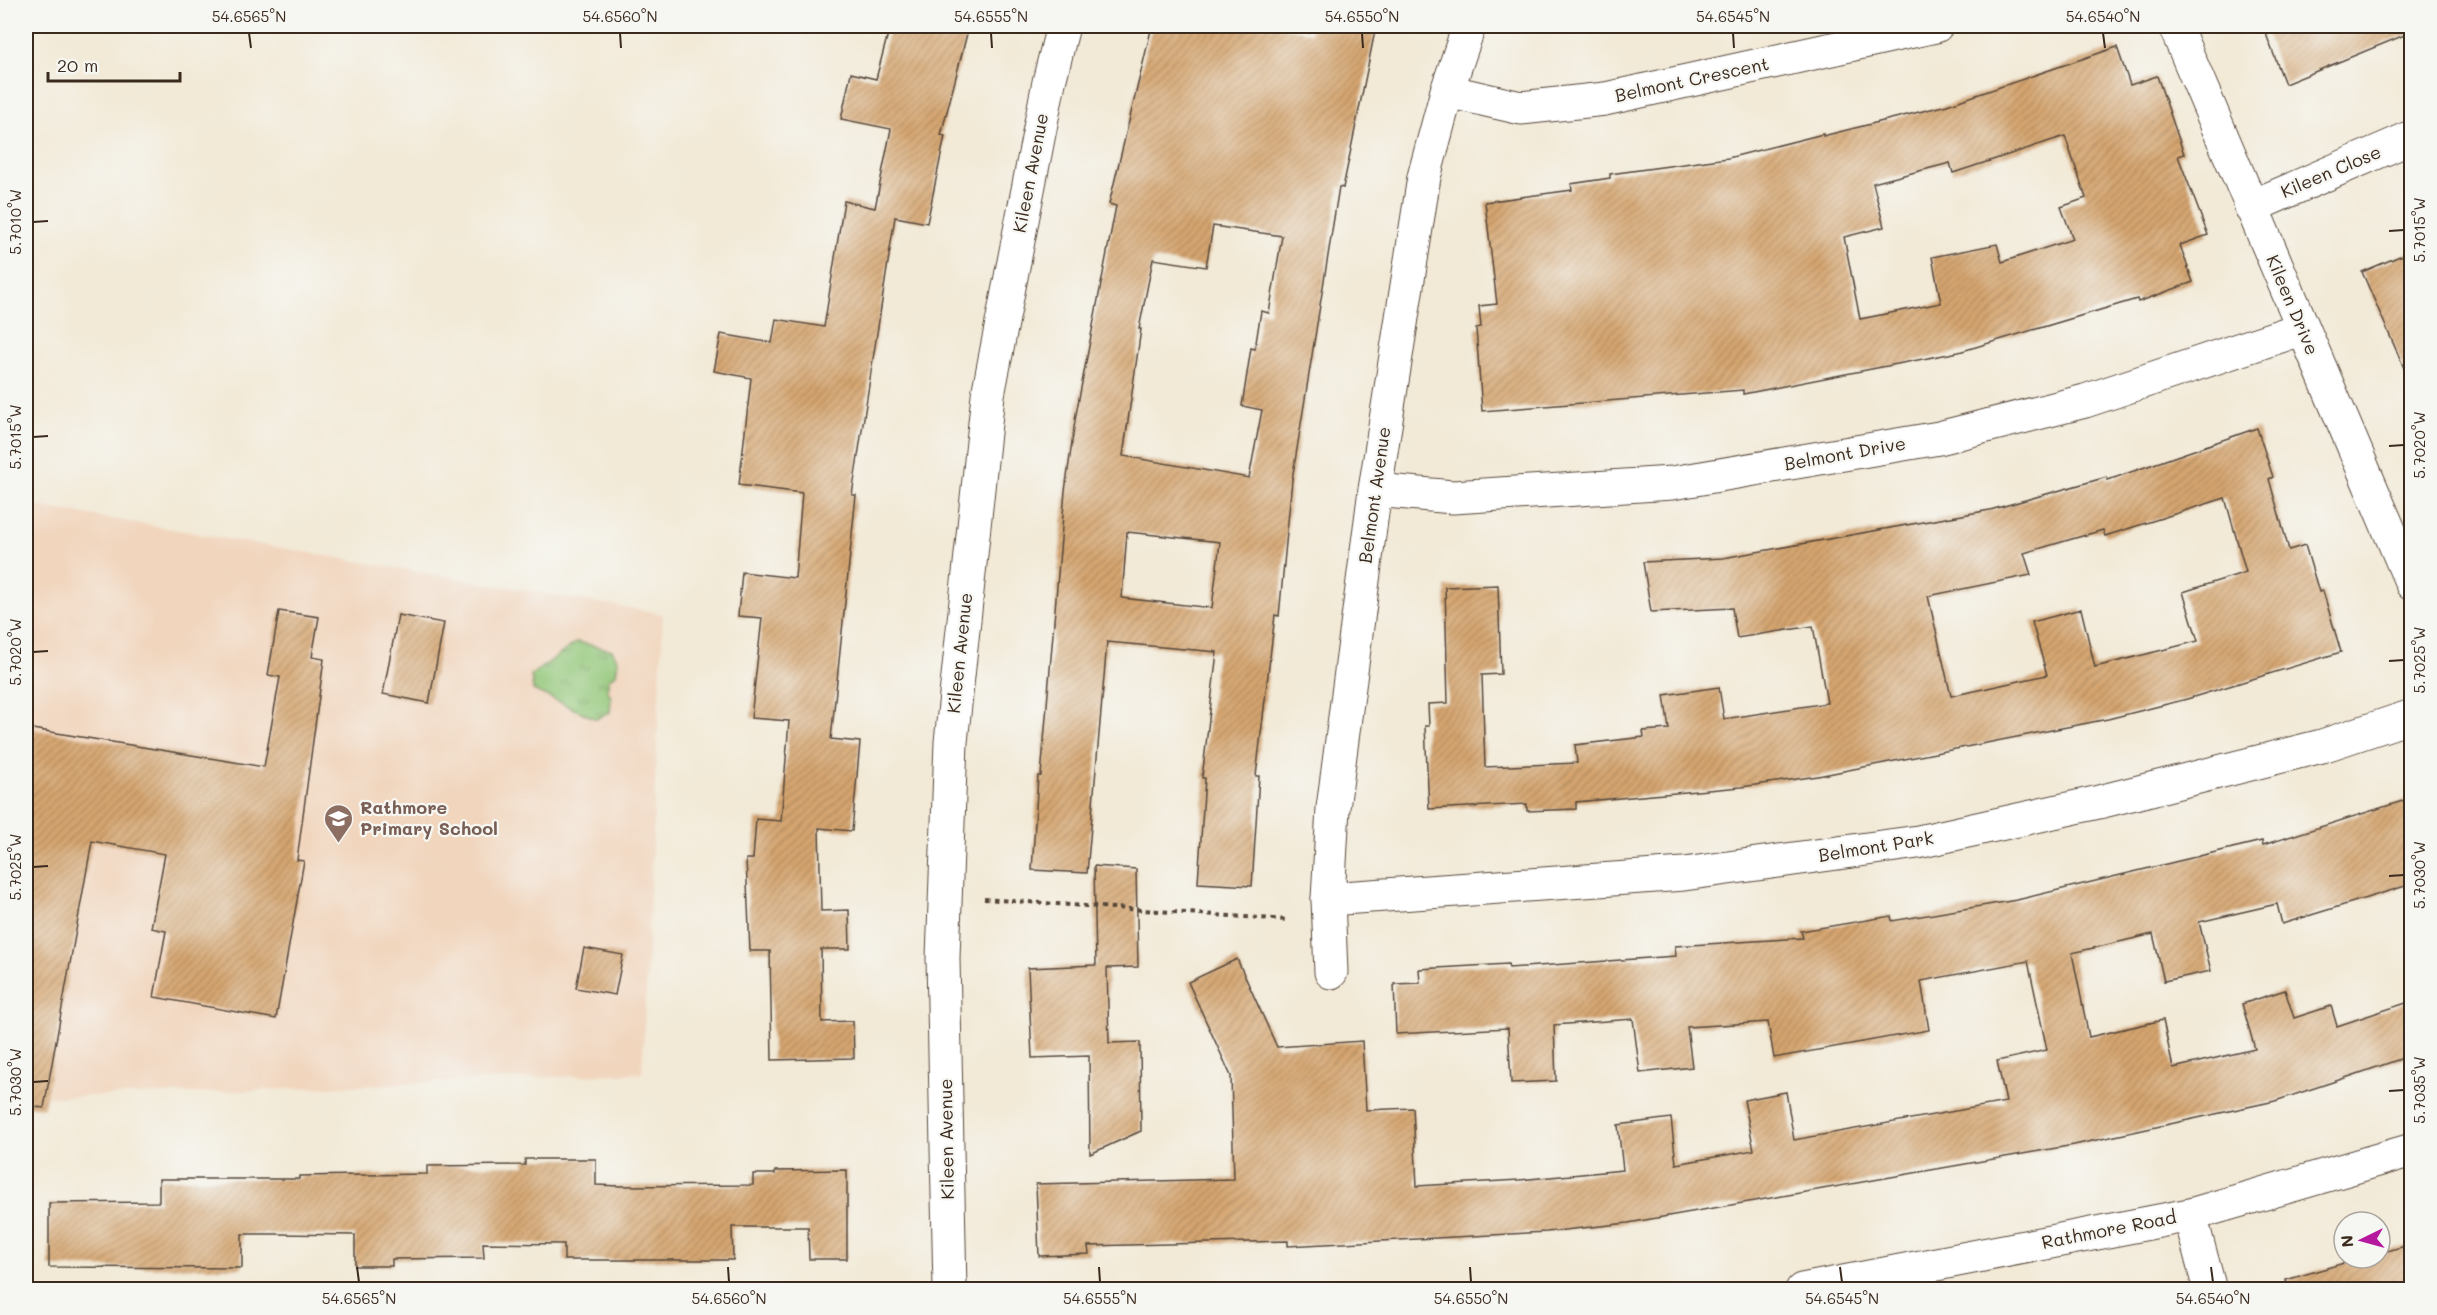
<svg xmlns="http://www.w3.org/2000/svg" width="2437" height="1315" font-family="Mali,sans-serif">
  <defs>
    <pattern id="grass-tufts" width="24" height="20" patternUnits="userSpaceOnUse" patternTransform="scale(1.5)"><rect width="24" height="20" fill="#91c677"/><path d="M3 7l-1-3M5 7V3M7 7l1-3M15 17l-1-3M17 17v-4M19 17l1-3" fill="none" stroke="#78a161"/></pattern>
    <pattern id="building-hatch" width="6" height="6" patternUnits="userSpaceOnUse" patternTransform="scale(1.5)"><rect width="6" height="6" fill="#d5a570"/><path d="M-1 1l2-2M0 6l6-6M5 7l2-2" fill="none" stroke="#ae875b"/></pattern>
  </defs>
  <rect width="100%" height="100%" fill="#f6f6f2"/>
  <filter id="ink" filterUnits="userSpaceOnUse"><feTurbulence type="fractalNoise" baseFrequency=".0167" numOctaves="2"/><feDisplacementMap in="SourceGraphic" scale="12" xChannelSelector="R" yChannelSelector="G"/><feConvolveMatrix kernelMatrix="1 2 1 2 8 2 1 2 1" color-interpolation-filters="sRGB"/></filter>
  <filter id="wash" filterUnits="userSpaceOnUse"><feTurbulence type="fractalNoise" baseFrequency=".008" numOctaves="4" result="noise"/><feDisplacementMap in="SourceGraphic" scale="24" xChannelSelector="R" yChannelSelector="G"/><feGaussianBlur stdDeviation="1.35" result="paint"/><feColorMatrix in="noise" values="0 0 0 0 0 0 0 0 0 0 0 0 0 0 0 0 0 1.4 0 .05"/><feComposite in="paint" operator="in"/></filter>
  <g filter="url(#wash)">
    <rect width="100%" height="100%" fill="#f2e9d6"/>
    <polygon fill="#f1d5bd" points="26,504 663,614 642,1073 199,1093 26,1098"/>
    <polygon fill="url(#grass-tufts)" stroke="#66784a" stroke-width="1.5" points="577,642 612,650 618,661 616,674 609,679 607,690 611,697 610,712 596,719 533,690 531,675"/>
    <g id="blocks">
      <g fill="url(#building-hatch)" fill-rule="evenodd">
        <polygon points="890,26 969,26 941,135 945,136 927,223 895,217 852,495 856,495 831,739 860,742 852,831 819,828 821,911 849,910 850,949 821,949 822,1022 853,1021 854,1058 772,1060 770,951 750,951 746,859 753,859 756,819 781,821 789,721 751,718 762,618 738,616 742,572 795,578 802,493 739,485 751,378 714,371 721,334 772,343 776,319 824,327 844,201 875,208 891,129 841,119 851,73 876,79"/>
        <path d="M1152,26H1280L1310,33L1313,26H1376L1343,188L1339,187L1292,480L1279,616L1275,615L1256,776H1259L1252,886L1198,883L1205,778H1202L1217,652L1107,642L1087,873L1032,870L1038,776H1041L1065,491L1076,414L1116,206L1109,204ZM1213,226L1282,236L1269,313L1261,311L1255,349L1251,348L1242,406L1262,410L1249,478L1123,456L1141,329H1139L1153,259L1206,267ZM1127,532L1220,542L1212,608L1122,598Z"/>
        <polygon points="2288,26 2412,26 2412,32 2285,84 2266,34"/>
        <path d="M2117,47L2130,85L2157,76L2184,154L2178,156L2208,235L2180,245L2193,282L2138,302L2137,299L1959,352L1743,394V390L1482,411L1476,328L1481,327L1479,306L1497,304L1485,202L1572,190L1571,184L1610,178V174L1728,158L1823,134V136L1947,105ZM2065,136L2086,198L2061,207L2073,239L2002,262L1997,244L1932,257L1941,303L1860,319L1844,237L1884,227L1873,183L1950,163L1953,173Z"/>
        <polygon points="2412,251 2412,384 2411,384 2362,272"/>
        <path d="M2257,428L2273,477L2269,479L2289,550L2305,545L2319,592L2323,591L2341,652L2187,699L2108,719L1818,776L1741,787L1576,802V809L1527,811V804L1429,809L1425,726H1429L1428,704L1448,703L1445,587L1498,585L1501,674L1482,675L1485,767L1577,763L1575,745L1644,737L1643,731L1669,729L1664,695L1719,687L1724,719L1827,703L1813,626L1737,638L1732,608L1651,612L1643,562L1723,558L1990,510L2107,477L2108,480ZM2225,498L2246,572L2183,592L2198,641L2095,667L2081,609L2032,622L2047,675L1951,696L1928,596L2031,575L2024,553L2103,530L2105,536Z"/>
        <polygon points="279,611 319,617 312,657 324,659 297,860 304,861 276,1019 154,997 166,931 151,928 165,854 92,841 44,1108 26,1106 26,728 264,767 280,677 268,675"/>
        <polygon points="398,615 444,623 429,703 383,694"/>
        <polygon points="2412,798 2412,884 2282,924 2277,904 2199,922 2211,971 2164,981 2153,934 2072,953 2089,1037 2163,1020 2173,1068 2255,1049 2242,1004 2285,990 2294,1018 2331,1006 2337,1026 2412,1001 2412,1055 2354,1075 2275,1101 2074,1145 1628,1223 1546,1232 1288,1246 1288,1241 1088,1246 1089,1254 1039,1256 1036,1184 1234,1179 1231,1076 1188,982 1237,959 1277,1047 1362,1041 1366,1110 1413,1108 1417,1186 1519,1180 1623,1170 1618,1125 1671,1118 1676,1164 1754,1150 1744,1100 1786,1092 1794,1140 2006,1102 1997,1061 2047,1050 2028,961 1921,981 1929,1030 1774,1058 1768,1022 1687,1027 1692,1067 1640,1073 1633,1019 1554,1025 1556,1081 1511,1083 1508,1028 1396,1034 1394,984 1420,983 1419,969 1508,964 1509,968 1676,956 1675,946 1803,938 1801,931 1891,916 1892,921 2017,900 2262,841 2263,845"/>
        <polygon points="1094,866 1136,869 1138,967 1107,968 1109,1043 1140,1042 1141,1131 1090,1154 1089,1056 1032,1058 1028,968 1096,965"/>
        <polygon points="584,948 623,955 615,995 576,988"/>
        <polygon points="525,1159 596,1159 596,1185 620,1186 753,1185 753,1174 775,1174 775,1171 847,1170 847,1259 809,1259 808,1227 732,1227 733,1260 564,1260 564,1244 483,1243 484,1258 392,1259 392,1266 355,1266 355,1235 277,1234 242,1234 242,1268 49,1267 49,1203 159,1202 159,1179 299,1179 299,1176 427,1174 427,1166 525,1165"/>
        <polygon points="2412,1244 2412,1290 2288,1290 2286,1280 2361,1258 2380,1258 2380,1253"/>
      </g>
    </g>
  </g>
  <g filter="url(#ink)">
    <use href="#blocks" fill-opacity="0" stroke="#56473a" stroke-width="1.5"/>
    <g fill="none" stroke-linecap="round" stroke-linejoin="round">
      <defs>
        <g id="minor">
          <polyline points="2175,26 2412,584"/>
          <polyline points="1447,91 1521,108 1605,99 1936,26"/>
          <polyline points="2251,207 2412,137"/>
          <polyline points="1375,490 1453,497 1672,483 1939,438 2085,401 2301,329"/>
          <polyline points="1328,899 1684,874 1918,842 2099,802 2322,746 2412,716"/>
          <polyline points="1331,972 1328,899 1333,808 1375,490 1424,177 1447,91 1469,26"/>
          <polyline points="2190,1215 2210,1290"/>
          <polyline points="950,1290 943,958 951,742 988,395 1049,82 1063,26"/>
          <polyline points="1802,1290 2190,1215 2412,1150"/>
        </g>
      </defs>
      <use href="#minor" stroke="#56473a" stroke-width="35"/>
      <polyline stroke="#56473a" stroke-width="4" stroke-dasharray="4.5 4.5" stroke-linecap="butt" points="984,899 1288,920"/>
      <use href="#minor" stroke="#fff" stroke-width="33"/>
    </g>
  </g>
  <path fill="none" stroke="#3b2a1e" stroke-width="2" d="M249,33L251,48M620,33L621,48M991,33L992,48M1362,33L1363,48M1733,33L1734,48M2103,33L2105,48M33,222L48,221M2389,231L2404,230M33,437L48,436M2389,446L2404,445M33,652L48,651M2389,661L2404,660M33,867L48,866M2389,876L2404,875M33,1082L48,1081M2389,1091L2404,1090M357,1267L359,1282M728,1267L729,1282M1099,1267L1100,1282M1470,1267L1471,1282M1840,1267L1842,1282M2211,1267L2213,1282"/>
  <defs>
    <symbol id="school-pin" viewBox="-11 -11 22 30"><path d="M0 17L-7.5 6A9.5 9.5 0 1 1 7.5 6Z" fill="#8d6e63" stroke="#f6f6f2"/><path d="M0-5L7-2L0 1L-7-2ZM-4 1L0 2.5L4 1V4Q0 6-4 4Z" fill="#fff"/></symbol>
  </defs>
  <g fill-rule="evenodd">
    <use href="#school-pin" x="322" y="802" width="33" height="45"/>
  </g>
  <g text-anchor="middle" stroke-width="4.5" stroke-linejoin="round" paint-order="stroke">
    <g font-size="18" fill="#3b2a1e" stroke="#f6f6f2">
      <text transform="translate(1692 80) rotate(-12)" y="6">Belmont Crescent</text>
      <text transform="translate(2331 172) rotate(-23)" y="6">Kileen Close</text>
      <text transform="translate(1031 173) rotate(-79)" y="6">Kileen Avenue</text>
      <text transform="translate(2292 305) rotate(67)" y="6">Kileen Drive</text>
      <text transform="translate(1845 454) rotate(-10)" y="6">Belmont Drive</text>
      <text transform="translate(1375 495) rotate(-82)" y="6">Belmont Avenue</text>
      <text transform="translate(960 653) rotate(-84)" y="6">Kileen Avenue</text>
      <text transform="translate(1876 847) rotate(-9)" y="6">Belmont Park</text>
      <text transform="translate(947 1139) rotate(-91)" y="6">Kileen Avenue</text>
      <text transform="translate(2109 1230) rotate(-11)" y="6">Rathmore Road</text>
    </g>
    <g font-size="18" font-weight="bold" fill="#785e54" stroke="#f6f6f2" text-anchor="start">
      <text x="360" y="814">Rathmore<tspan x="360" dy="21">Primary School</tspan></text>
    </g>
  </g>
  <rect width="2437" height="1315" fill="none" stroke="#f6f6f2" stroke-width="66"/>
  <g transform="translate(2362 1240) rotate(265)"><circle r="28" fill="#f6f6f2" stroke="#aba49d" stroke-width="1.5"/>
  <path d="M0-4.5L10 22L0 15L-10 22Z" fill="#b5179e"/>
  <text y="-9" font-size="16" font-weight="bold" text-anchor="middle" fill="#3b2a1e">N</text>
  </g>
  <path d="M48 72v9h132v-9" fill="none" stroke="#3b2a1e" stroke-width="3"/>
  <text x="57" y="72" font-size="18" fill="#3b2a1e" stroke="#f6f6f2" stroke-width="4.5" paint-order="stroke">20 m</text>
  <rect x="33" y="33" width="2371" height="1249" fill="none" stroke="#3b2a1e" stroke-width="2"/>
  <g font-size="15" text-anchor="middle" fill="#3b2a1e">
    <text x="249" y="22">54.6565°N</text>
    <text x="620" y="22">54.6560°N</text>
    <text x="991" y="22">54.6555°N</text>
    <text x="1362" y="22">54.6550°N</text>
    <text x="1733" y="22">54.6545°N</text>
    <text x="2103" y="22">54.6540°N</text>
    <text transform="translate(16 222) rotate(-90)" y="5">5.7010°W</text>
    <text transform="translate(2420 230) rotate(-90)" y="5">5.7015°W</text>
    <text transform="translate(16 437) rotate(-90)" y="5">5.7015°W</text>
    <text transform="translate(2420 445) rotate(-90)" y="5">5.7020°W</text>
    <text transform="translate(16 652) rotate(-90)" y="5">5.7020°W</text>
    <text transform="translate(2420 660) rotate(-90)" y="5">5.7025°W</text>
    <text transform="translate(16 867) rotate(-90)" y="5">5.7025°W</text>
    <text transform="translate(2420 875) rotate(-90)" y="5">5.7030°W</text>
    <text transform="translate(16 1082) rotate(-90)" y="5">5.7030°W</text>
    <text transform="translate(2420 1090) rotate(-90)" y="5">5.7035°W</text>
    <text x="359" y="1304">54.6565°N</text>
    <text x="729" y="1304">54.6560°N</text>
    <text x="1100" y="1304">54.6555°N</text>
    <text x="1471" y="1304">54.6550°N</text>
    <text x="1842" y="1304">54.6545°N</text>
    <text x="2213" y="1304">54.6540°N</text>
  </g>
</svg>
